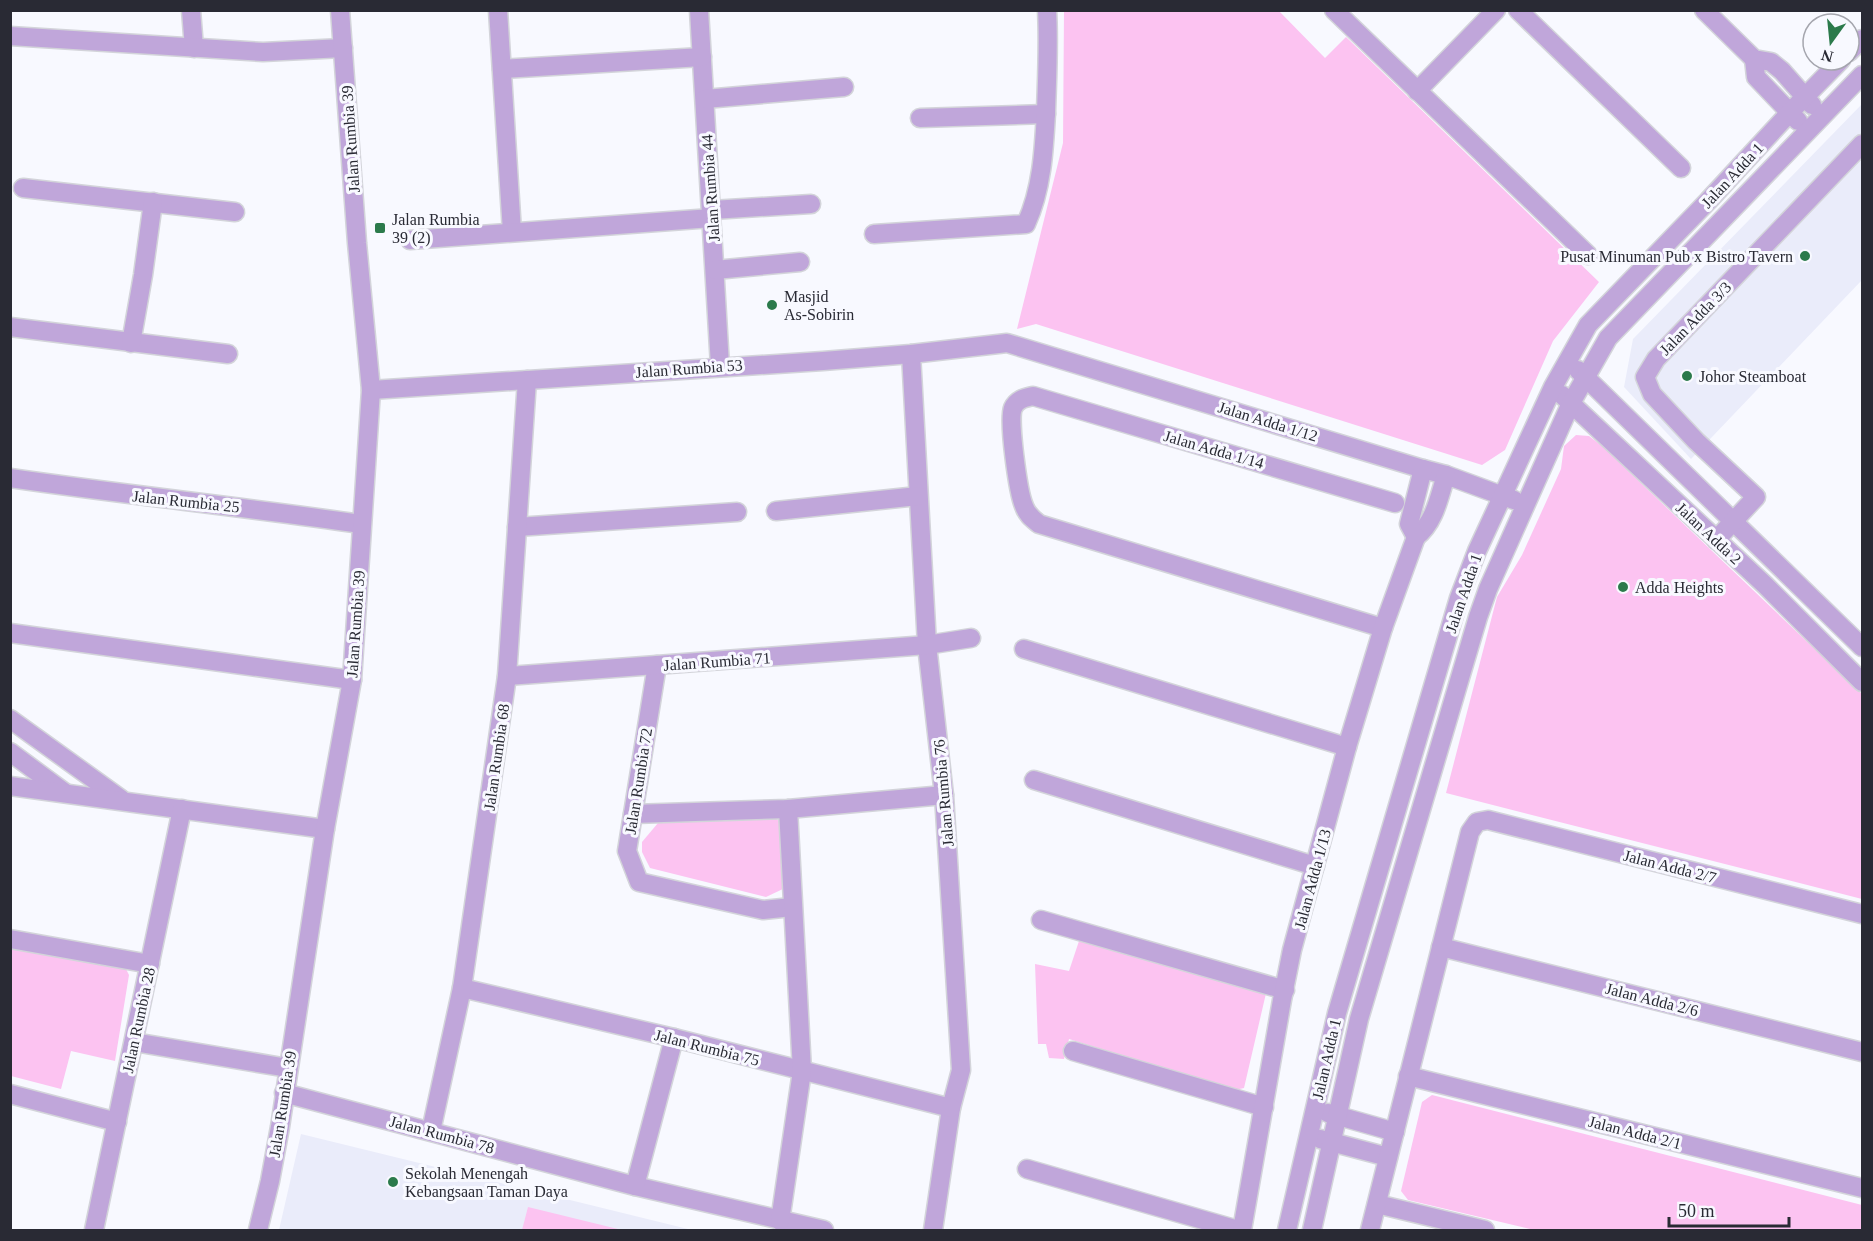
<svg xmlns="http://www.w3.org/2000/svg" width="1873" height="1241" font-family="'Times New Roman',serif">
  <rect width="100%" height="100%" fill="#f8f9ff"/>
  <g fill="#eaecfa">
    <polygon points="1862,104 1862,280 1691,459 1624,387 1633,339"/>
    <polygon points="301,1134 692,1230 279,1230"/>
  </g>
  <g fill="#fcc3f1">
    <polygon points="1064,11 1279,11 1325,58 1346,37 1599,282 1553,341 1505,450 1482,465 1036,324 1017,329 1063,143"/>
    <polygon points="1576,435 1589,436 1602,446 1862,694 1862,899 1446,793 1497,597 1522,555 1561,469 1564,446"/>
    <polygon points="771,815 782,823 785,888 766,897 650,868 642,852 642,842 658,823"/>
    <polygon points="1081,935 1267,989 1244,1088 1235,1090 1069,1039 1064,1059 1049,1058 1046,1044 1038,1044 1035,964 1069,971"/>
    <polygon points="10,945 124,965 129,975 115,1061 71,1051 61,1089 11,1076"/>
    <polygon points="1432,1095 1862,1205 1862,1230 1534,1230 1408,1200 1401,1191 1422,1102"/>
    <polygon points="528,1207 622,1230 522,1230"/>
  </g>
  <g fill="none" stroke-linecap="round" stroke-linejoin="round">
    <defs>
      <g id="minor">
        <polyline points="191,10 194,48"/>
        <polyline points="498,10 512,232"/>
        <polyline points="699,10 720,366"/>
        <polyline points="1334,10 1588,255"/>
        <polyline points="1518,10 1681,168"/>
        <polyline points="1704,10 1754,59 1771,62 1782,71 1812,105"/>
        <polyline points="10,36 263,52 343,48"/>
        <polyline points="1849,52 1862,39"/>
        <polyline points="1754,59 1756,77 1798,121"/>
        <polyline points="502,69 702,57"/>
        <polyline points="1417,91 1496,10"/>
        <polyline points="705,99 844,87"/>
        <polyline points="920,118 1046,114"/>
        <polyline points="23,188 235,212"/>
        <polyline points="712,210 811,204"/>
        <path d="M874,234L1026,224C1042,189 1044,150 1046,112C1047,78 1049,45 1047,10"/>
        <polyline points="410,240 712,218"/>
        <polyline points="715,270 800,262"/>
        <polyline points="10,327 228,354"/>
        <polyline points="131,343 143,275 153,202"/>
        <polyline points="911,354 927,645 944,795 961,1070 951,1108 933,1230"/>
        <polyline points="1578,370 1862,647"/>
        <polyline points="371,390 823,361 911,354 1007,343 1423,469 1446,475 1514,500"/>
        <polyline points="1562,395 1765,585 1862,682"/>
        <path d="M10,478C127,495 245,507 361,524"/>
        <polyline points="776,511 918,496"/>
        <polyline points="517,527 737,512"/>
        <path d="M1416,537C1435,522 1439,497 1446,475"/>
        <polyline points="1416,537 1409,524 1423,469"/>
        <polyline points="1716,540 1756,497 1696,441 1652,394 1645,377 1656,359 1862,144"/>
        <path d="M1383,628L1039,524C1033,519 1027,515 1024,506C1018,492 1008,420 1013,408C1017,399 1025,398 1033,396L1395,503"/>
        <polyline points="10,633 352,680"/>
        <polyline points="1024,649 1347,747"/>
        <polyline points="657,665 627,851 639,882 763,910 792,907"/>
        <polyline points="507,676 927,645 971,638"/>
        <polyline points="10,719 121,799"/>
        <polyline points="10,752 64,792"/>
        <polyline points="1034,780 1315,866"/>
        <polyline points="10,786 325,829"/>
        <polyline points="633,814 788,809 944,795"/>
        <polyline points="1041,920 1285,990"/>
        <polyline points="10,939 150,964"/>
        <polyline points="1441,947 1862,1052"/>
        <polyline points="462,988 674,1038 951,1108"/>
        <polyline points="134,1042 288,1068"/>
        <polyline points="1073,1051 1264,1107"/>
        <polyline points="1408,1076 1862,1188"/>
        <polyline points="284,1093 635,1186 824,1230"/>
        <polyline points="10,1094 117,1122"/>
        <polyline points="1328,1113 1395,1132"/>
        <polyline points="431,1131 462,988 507,676 527,380"/>
        <polyline points="1320,1139 1388,1157"/>
        <polyline points="1027,1169 1238,1230"/>
        <polyline points="635,1186 674,1038"/>
        <polyline points="1377,1204 1485,1230"/>
        <polyline points="780,1221 802,1071 788,809"/>
        <polyline points="94,1230 182,809"/>
        <polyline points="258,1230 270,1181 280,1127 325,829 352,680 371,390 357,243 340,10"/>
        <polyline points="1242,1230 1282,1000 1292,950 1347,747 1383,628 1416,537"/>
        <polyline points="1287,1230 1337,1013 1459,598 1477,551 1553,387 1588,325 1708,201 1795,107 1841,60"/>
        <polyline points="1312,1230 1359,1019 1478,617 1488,589 1571,403 1608,338 1862,75"/>
        <polyline points="1370,1230 1470,832 1477,822 1488,820 1862,914"/>
      </g>
    </defs>
    <use href="#minor" stroke="#d3d4da" stroke-width="21"/>
    <use href="#minor" stroke="#c0a6da" stroke-width="18"/>
  </g>
  <g fill="#2b7a4b" stroke="#f8f9ff" stroke-width="2">
    <rect x="374" y="222" width="12" height="12" rx="3"/>
    <circle cx="1805" cy="256" r="6"/>
    <circle cx="772" cy="305" r="6"/>
    <circle cx="1687" cy="376" r="6"/>
    <circle cx="1623" cy="587" r="6"/>
    <circle cx="393" cy="1182" r="6"/>
  </g>
  <g text-anchor="middle" stroke-width="6" stroke-linejoin="round" paint-order="stroke">
    <g font-size="16" fill="#292a34" stroke="#f8f9ff">
      <text transform="translate(350 139) rotate(-94)" y="6">Jalan Rumbia 39</text>
      <text transform="translate(1732 175) rotate(-47)" y="6">Jalan Adda 1</text>
      <text transform="translate(710 188) rotate(-94)" y="6">Jalan Rumbia 44</text>
      <text transform="translate(1695 318) rotate(-46)" y="6">Jalan Adda 3/3</text>
      <text transform="translate(689 368) rotate(-4)" y="6">Jalan Rumbia 53</text>
      <text transform="translate(1268 421) rotate(17)" y="6">Jalan Adda 1/12</text>
      <text transform="translate(1214 449) rotate(16)" y="6">Jalan Adda 1/14</text>
      <text transform="translate(186 501) rotate(6)" y="6">Jalan Rumbia 25</text>
      <text transform="translate(1709 533) rotate(43)" y="6">Jalan Adda 2</text>
      <text transform="translate(1463 593) rotate(-71)" y="6">Jalan Adda 1</text>
      <text transform="translate(355 624) rotate(-86)" y="6">Jalan Rumbia 39</text>
      <text transform="translate(717 661) rotate(-4)" y="6">Jalan Rumbia 71</text>
      <text transform="translate(496 757) rotate(-82)" y="6">Jalan Rumbia 68</text>
      <text transform="translate(638 781) rotate(-81)" y="6">Jalan Rumbia 72</text>
      <text transform="translate(943 793) rotate(-95)" y="6">Jalan Rumbia 76</text>
      <text transform="translate(1670 866) rotate(14)" y="6">Jalan Adda 2/7</text>
      <text transform="translate(1312 879) rotate(-75)" y="6">Jalan Adda 1/13</text>
      <text transform="translate(1652 999) rotate(14)" y="6">Jalan Adda 2/6</text>
      <text transform="translate(138 1020) rotate(-78)" y="6">Jalan Rumbia 28</text>
      <text transform="translate(707 1047) rotate(14)" y="6">Jalan Rumbia 75</text>
      <text transform="translate(1326 1059) rotate(-77)" y="6">Jalan Adda 1</text>
      <text transform="translate(282 1104) rotate(-81)" y="6">Jalan Rumbia 39</text>
      <text transform="translate(1635 1132) rotate(14)" y="6">Jalan Adda 2/1</text>
      <text transform="translate(442 1134) rotate(15)" y="6">Jalan Rumbia 78</text>
    </g>
    <g font-size="16" fill="#292a34" stroke="#f8f9ff" text-anchor="start">
      <text x="392" y="225">Jalan Rumbia<tspan x="392" dy="18">39 (2)</tspan></text>
      <text x="1793" y="262" text-anchor="end">Pusat Minuman Pub x Bistro Tavern</text>
      <text x="784" y="302">Masjid<tspan x="784" dy="18">As-Sobirin</tspan></text>
      <text x="1699" y="382">Johor Steamboat</text>
      <text x="1635" y="593">Adda Heights</text>
      <text x="405" y="1179">Sekolah Menengah<tspan x="405" dy="18">Kebangsaan Taman Daya</tspan></text>
    </g>
  </g>
  <rect width="1873" height="1241" fill="none" stroke="#292a34" stroke-width="24"/>
  <g transform="translate(1831 42) rotate(195)"><circle r="28" fill="#f8f9ff" stroke="#a5a6ae" stroke-width="1.5"/>
  <path d="M0-4.5L10 22L0 15L-10 22Z" fill="#2b7a4b"/>
  <text y="-9" font-size="16" font-weight="bold" text-anchor="middle" fill="#292a34">N</text>
  </g>
  <path d="M1669 1217v9h120v-9" fill="none" stroke="#292a34" stroke-width="3"/>
  <text x="1678" y="1217" font-size="18" fill="#292a34" stroke="#f8f9ff" stroke-width="4.5" paint-order="stroke">50 m</text>
</svg>
